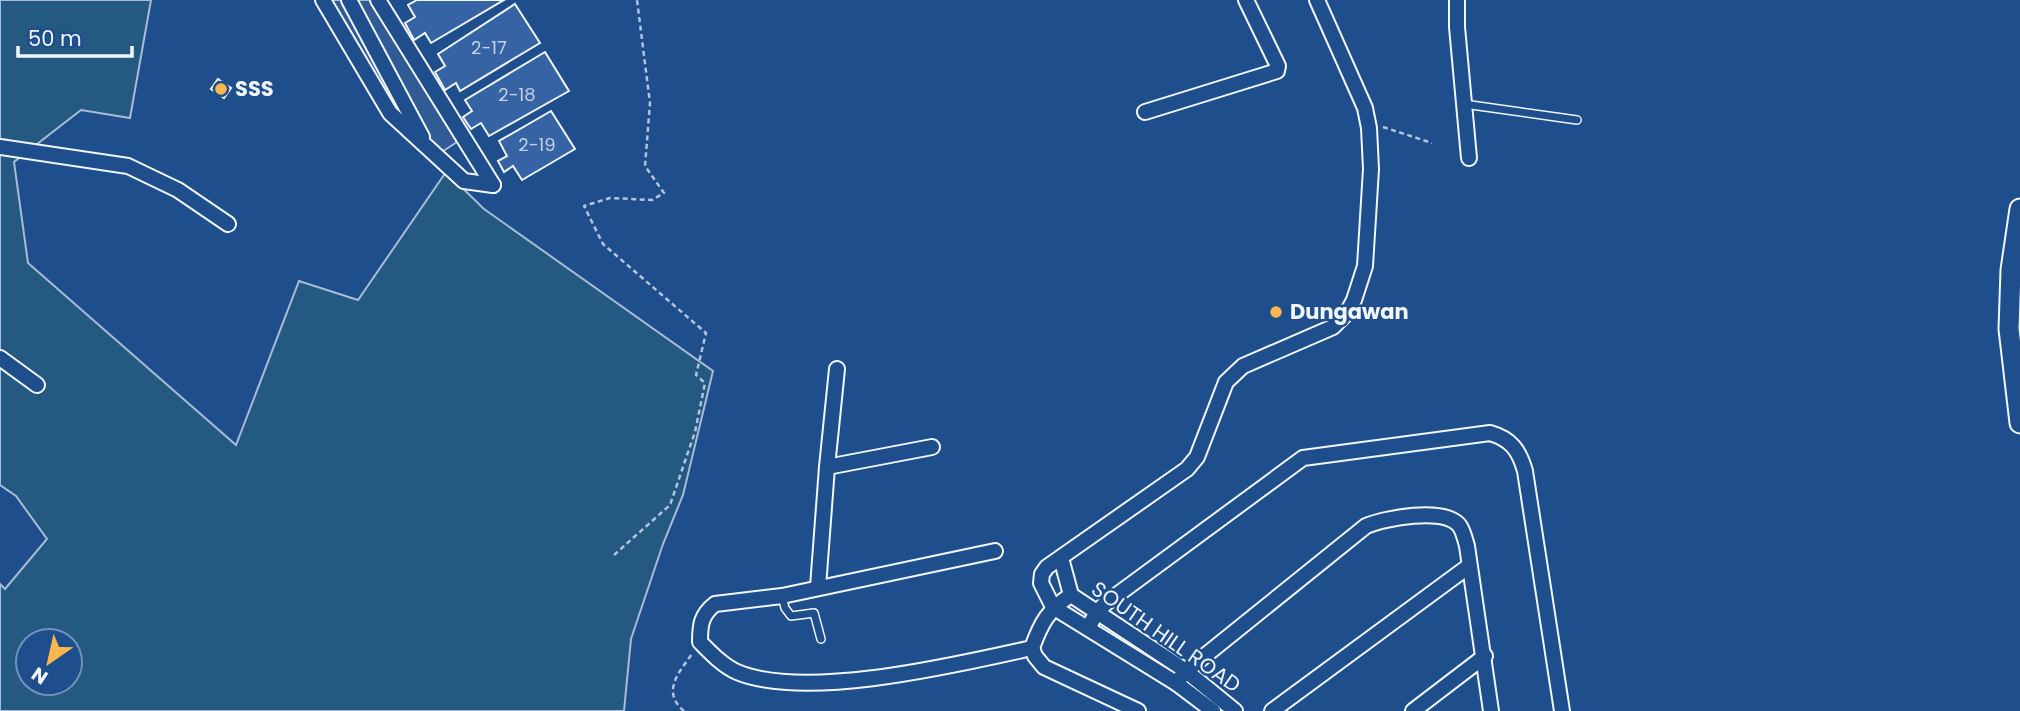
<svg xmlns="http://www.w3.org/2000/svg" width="2020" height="711" font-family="Poppins,sans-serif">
  <rect width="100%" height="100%" fill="#1f4e8c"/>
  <path fill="#245a82" stroke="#a8bbd7" stroke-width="2" fill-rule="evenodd" d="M0,0H151L130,118L81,110L14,162L28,263L236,445L299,281L358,300L446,172L484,209L713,371L683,495L663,544L631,639L624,711H0V584L5,589L47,539L16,496L0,485ZM28,641H70V683H28Z"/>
  <polygon fill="#305b95" stroke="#a8bbd7" stroke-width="2" points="321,0 370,0 457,142 437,155 409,135"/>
  <g fill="#3563a3" stroke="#f2f6ff" stroke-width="2">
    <polygon points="417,0 504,0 431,43 425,33 414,40 405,23 415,17 408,5"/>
    <polygon points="515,4 540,43 460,91 456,83 445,90 435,72 445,66 438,54"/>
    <polygon points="545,52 569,91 489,136 481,123 471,129 463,117 472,111 465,100"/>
    <polygon points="218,79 231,88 224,98 211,89"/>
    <polygon points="551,111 575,149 522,180 513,166 504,172 498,161 507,156 499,141"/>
  </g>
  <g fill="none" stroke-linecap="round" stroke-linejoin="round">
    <defs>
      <g id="lane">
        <polyline points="1464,104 1577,120"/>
        <polyline points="782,596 785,608 791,616 814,613 821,639"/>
      </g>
      <g id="street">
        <polyline points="323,0 390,113 464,181 493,185"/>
        <polyline points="349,0 422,137"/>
        <polyline points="378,0 493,185"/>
        <polyline points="1457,0 1457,27 1469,158"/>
        <polyline points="1145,112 1277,71 1278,66 1246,0"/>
        <polyline points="0,147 128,166 178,190 228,224"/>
        <polyline points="0,358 37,385"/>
        <polyline points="827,467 932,447"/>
        <path d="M995,551L782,596L715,604C701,615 700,625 700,642C711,653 723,666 737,672C806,701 959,664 1032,648C1041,623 1048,610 1071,595"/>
        <polyline points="1061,558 1071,595 1186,671 1235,711"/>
        <polyline points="818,587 827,467 837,369"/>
        <path d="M1088,628L1097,612L1106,603L1303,458L1490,433C1511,439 1519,450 1525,471L1562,711"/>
        <polyline points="1032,648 1035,656 1044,667 1138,711"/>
        <path d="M1176,683L1186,671L1366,526C1385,518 1443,507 1459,525C1463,530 1465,539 1467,546L1491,711"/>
        <polyline points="1213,711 1176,683 1053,607 1041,583 1042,574 1047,567 1187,469 1197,457 1226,382 1243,366 1333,327 1347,313 1354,300 1365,266 1371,169 1369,128 1365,108 1317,0"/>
        <polyline points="1272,711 1469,566"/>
        <polyline points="1413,711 1485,656"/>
      </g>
      <polyline id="secondary" points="2020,209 2011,270 2009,329 2020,423"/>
    </defs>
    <use href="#lane" stroke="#f2f6ff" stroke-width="10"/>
    <use href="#street" stroke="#f2f6ff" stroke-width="18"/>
    <use href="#secondary" stroke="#f2f6ff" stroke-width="23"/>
    <g stroke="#b3c4dc" stroke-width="2.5" stroke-dasharray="5 3.5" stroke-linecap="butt">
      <polyline points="1383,127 1432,143"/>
      <polyline points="614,555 670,505 695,432 705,383 696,375 706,333 603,244 584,206 610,198 652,200 664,193 645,166 650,103 637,0"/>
      <path d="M684,711C661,692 679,672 692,654"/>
    </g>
    <use href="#lane" stroke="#1f4e8c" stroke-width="7"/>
    <use href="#street" stroke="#1f4e8c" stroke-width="14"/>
    <use href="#secondary" stroke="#1f4e8c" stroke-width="19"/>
  </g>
  <g fill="#ffb74d" stroke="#1f4e8c" stroke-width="2.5">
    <circle cx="221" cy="89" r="7"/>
    <circle cx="1276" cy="312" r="7"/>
  </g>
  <g text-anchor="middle" stroke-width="5" stroke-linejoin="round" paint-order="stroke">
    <g font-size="18" fill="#c3d1e8">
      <text x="489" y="54">2-17</text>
      <text x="517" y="101">2-18</text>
      <text x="537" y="151">2-19</text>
    </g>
    <g font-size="21" font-weight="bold" fill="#f2f6ff" stroke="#1f4e8c" text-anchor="start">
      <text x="235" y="96">SSS</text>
      <text x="1290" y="319">Dungawan</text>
    </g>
    <g font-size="21" fill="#f2f6ff" stroke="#1f4e8c">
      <text transform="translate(1166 637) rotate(35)" y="7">SOUTH HILL ROAD</text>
    </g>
  </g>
  <g transform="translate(49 662) rotate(214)"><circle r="33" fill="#1f4e8c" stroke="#7391ba" stroke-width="2"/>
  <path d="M0-5L12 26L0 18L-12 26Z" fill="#ffb74d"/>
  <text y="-10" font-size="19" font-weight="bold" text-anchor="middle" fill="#f2f6ff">N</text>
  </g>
  <path d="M18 46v10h114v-10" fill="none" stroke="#f2f6ff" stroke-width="3.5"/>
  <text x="28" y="46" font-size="21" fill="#f2f6ff" stroke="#1f4e8c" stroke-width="5" paint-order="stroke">50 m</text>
</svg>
